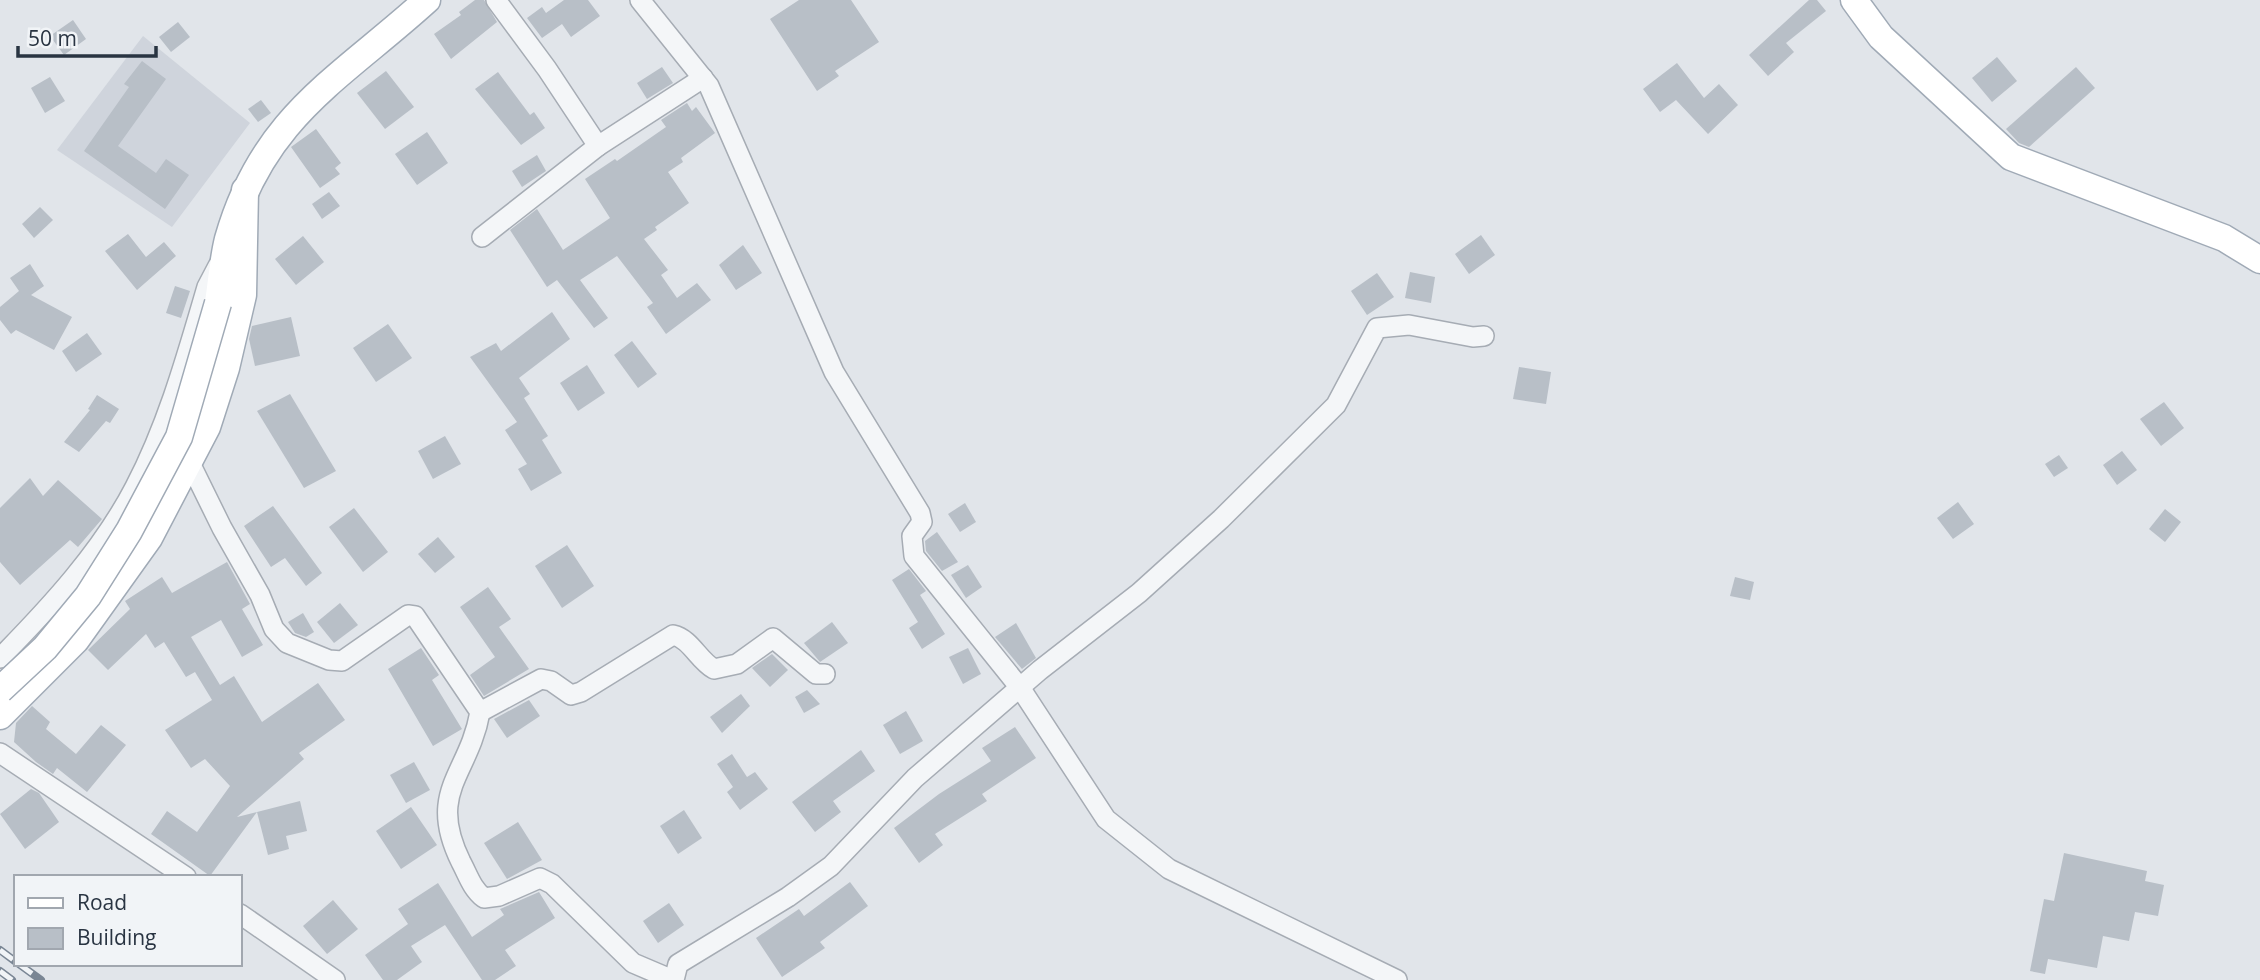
<svg xmlns="http://www.w3.org/2000/svg" width="2260" height="980" font-family="'Open Sans',sans-serif">
  <rect width="100%" height="100%" fill="#e1e5ea"/>
  <polygon fill="#cfd4dc" points="143,36 250,123 172,227 57,150"/>
  <g fill="#b8bfc7">
    <polygon points="475,0 484,0 497,22 451,59 434,34 461,15 459,12"/>
    <polygon points="564,0 588,0 600,16 571,37 562,24 542,38 527,18 542,7 546,13"/>
    <polygon points="799,0 851,0 879,42 835,71 839,76 817,91 770,19"/>
    <polygon points="1809,0 1817,0 1826,11 1786,43 1794,52 1768,76 1749,55"/>
    <polygon points="73,20 86,39 64,55 50,36"/>
    <polygon points="178,22 190,37 171,52 159,37"/>
    <polygon points="1997,57 2017,81 1992,102 1972,78"/>
    <polygon points="142,61 166,79 118,146 156,173 166,159 189,175 165,209 84,151 129,87 124,84"/>
    <polygon points="1677,63 1704,98 1719,84 1738,105 1708,134 1676,100 1660,112 1643,89"/>
    <polygon points="662,67 673,83 647,99 637,83"/>
    <polygon points="2076,67 2095,88 2029,147 2019,143 2006,129"/>
    <polygon points="386,71 414,107 385,129 357,93"/>
    <polygon points="498,72 530,115 534,112 545,128 521,145 475,89"/>
    <polygon points="50,77 65,101 45,113 31,88"/>
    <polygon points="261,100 271,113 258,122 248,109"/>
    <polygon points="687,103 692,111 696,107 715,133 681,158 683,162 668,172 689,203 655,227 657,230 644,239 668,270 661,275 677,298 697,283 711,300 666,334 647,307 653,303 617,256 580,280 608,318 594,328 557,280 547,287 510,230 537,209 563,250 610,218 585,179 615,159 617,161 666,127 661,120"/>
    <polygon points="316,129 341,163 335,168 340,174 320,188 291,147"/>
    <polygon points="427,132 448,163 417,185 395,154"/>
    <polygon points="537,155 546,171 522,187 512,171"/>
    <polygon points="329,192 340,206 322,219 312,204"/>
    <polygon points="40,207 53,220 34,238 22,224"/>
    <polygon points="128,234 146,257 164,242 176,256 137,290 105,251"/>
    <polygon points="1481,235 1495,255 1469,274 1455,254"/>
    <polygon points="303,236 324,262 296,285 275,259"/>
    <polygon points="743,245 762,273 736,290 719,265"/>
    <polygon points="30,264 44,286 31,295 72,317 54,350 16,330 11,334 0,320 0,307 19,291 10,278"/>
    <polygon points="1410,272 1435,277 1431,303 1405,298"/>
    <polygon points="1377,273 1394,297 1367,315 1351,291"/>
    <polygon points="175,286 190,291 181,318 166,313"/>
    <polygon points="552,312 570,339 519,378 530,394 524,398 548,436 542,440 562,473 531,491 518,469 527,464 505,430 517,422 470,357 496,343 501,351"/>
    <polygon points="291,317 300,356 255,366 249,339 252,326"/>
    <polygon points="388,324 412,358 376,382 353,348"/>
    <polygon points="87,333 102,354 76,372 62,351"/>
    <polygon points="632,341 657,374 638,388 614,355"/>
    <polygon points="587,365 605,393 578,411 560,383"/>
    <polygon points="1519,367 1551,372 1546,404 1513,399"/>
    <polygon points="290,394 336,471 304,488 257,411"/>
    <polygon points="97,395 119,409 110,423 106,421 79,452 64,442 90,410 88,409"/>
    <polygon points="2164,402 2184,428 2161,446 2140,419"/>
    <polygon points="445,436 461,464 433,479 418,451"/>
    <polygon points="2122,451 2137,470 2117,485 2103,465"/>
    <polygon points="2059,455 2068,468 2054,477 2045,464"/>
    <polygon points="30,478 43,496 58,480 102,519 78,547 70,540 20,585 0,562 0,508"/>
    <polygon points="1958,502 1974,524 1953,539 1937,518"/>
    <polygon points="965,503 976,522 960,532 948,514"/>
    <polygon points="273,506 322,573 306,586 285,558 271,567 244,526"/>
    <polygon points="354,508 388,552 363,572 329,527"/>
    <polygon points="2165,509 2181,522 2165,542 2149,529"/>
    <polygon points="937,532 958,562 942,571 926,551 925,541"/>
    <polygon points="438,537 455,557 435,573 418,554"/>
    <polygon points="567,545 594,586 562,608 535,566"/>
    <polygon points="227,562 250,604 242,609 263,645 242,657 221,620 191,637 220,685 234,676 262,722 318,683 345,720 299,753 304,759 237,817 257,812 210,876 151,834 167,811 197,832 230,786 205,759 191,768 165,730 212,700 195,672 186,677 164,642 155,648 146,634 108,670 88,650 130,609 125,601 162,577 172,593"/>
    <polygon points="968,565 982,587 966,598 951,575"/>
    <polygon points="909,569 926,591 920,595 945,634 922,649 909,628 918,622 892,580"/>
    <polygon points="1735,577 1754,582 1750,600 1730,596"/>
    <polygon points="488,587 511,619 499,627 529,669 484,696 470,675 495,657 460,607"/>
    <polygon points="340,603 358,625 334,643 317,622"/>
    <polygon points="303,613 314,632 306,637 295,633 288,622"/>
    <polygon points="832,622 848,643 820,662 804,643"/>
    <polygon points="1016,623 1036,658 1022,669 995,637"/>
    <polygon points="421,648 439,675 432,680 462,729 433,746 388,669"/>
    <polygon points="968,648 981,674 963,684 949,657"/>
    <polygon points="772,654 788,670 770,687 752,668"/>
    <polygon points="807,690 820,704 804,713 795,697"/>
    <polygon points="741,694 750,706 722,733 710,717"/>
    <polygon points="529,700 540,716 507,738 494,719"/>
    <polygon points="32,706 50,722 46,729 76,754 101,725 126,745 87,792 57,768 53,774 36,762 14,742 16,723"/>
    <polygon points="906,711 923,741 900,754 883,725"/>
    <polygon points="1015,727 1036,758 982,794 987,801 935,834 943,845 919,863 894,828 939,794 991,761 982,748"/>
    <polygon points="861,750 875,771 833,801 841,812 815,832 792,802"/>
    <polygon points="732,754 747,777 755,772 768,789 740,810 727,792 733,787 717,764"/>
    <polygon points="414,762 430,790 406,803 390,775"/>
    <polygon points="31,789 39,793 59,822 25,849 0,814"/>
    <polygon points="300,801 307,831 286,836 289,849 268,855 257,812"/>
    <polygon points="411,807 437,845 401,869 376,831"/>
    <polygon points="684,810 702,838 678,854 660,826"/>
    <polygon points="518,822 542,860 507,879 484,843"/>
    <polygon points="2064,853 2147,871 2145,881 2164,885 2158,916 2135,912 2129,941 2103,936 2097,968 2048,959 2045,974 2030,971 2044,899 2054,901"/>
    <polygon points="850,882 868,906 820,942 825,948 782,977 756,938 799,909 804,916"/>
    <polygon points="438,883 472,937 504,915 500,909 539,892 555,918 505,950 516,966 495,980 482,980 445,925 411,946 422,962 397,980 383,980 365,955 408,924 398,909"/>
    <polygon points="333,900 358,929 327,954 303,926"/>
    <polygon points="669,903 684,925 658,943 643,921"/>
  </g>
  <g fill="none" stroke-linecap="round" stroke-linejoin="round">
    <defs>
      <g id="minor">
        <polyline points="640,0 709,86 834,372 920,513 922,522 912,536 914,556 1021,689 1106,819 1169,869 1397,980"/>
        <polyline points="598,146 703,78"/>
        <polyline points="482,237 598,146 547,69 496,0"/>
        <path d="M189,461L222,528L260,595L274,629L287,643L329,660L342,661L408,615L415,616L480,712C469,775 426,791 461,862C468,875 472,889 484,898L499,896L540,878L552,884L633,963L673,980"/>
        <path d="M0,658C50,607 102,551 135,487C168,424 187,355 207,287L218,266"/>
        <path d="M480,712L541,679L551,681L571,695L581,692L673,635C691,639 698,660 714,669L737,664L773,638L816,674H825"/>
        <polyline points="0,753 186,877"/>
        <polyline points="240,914 335,980"/>
        <polyline points="674,980 678,964 788,897 831,866 915,778 1040,670 1139,593 1221,519 1336,405 1377,328 1409,325 1473,337 1484,336"/>
      </g>
      <g id="major">
        <polyline points="1854,0 1881,37 2011,157 2224,238 2260,260"/>
        <path d="M218,303C221,282 223,259 228,239C263,116 340,79 427,0"/>
        <polyline points="0,716 76,640 149,538 207,427 226,368 243,295 245,190"/>
      </g>
    </defs>
    <use href="#minor" stroke="#a6acb4" stroke-width="22"/>
    <use href="#major" stroke="#a0aab6" stroke-width="29"/>
    <use href="#minor" stroke="#f4f6f8" stroke-width="19"/>
    <use href="#major" stroke="#fff" stroke-width="26"/>
    <defs>
      <g id="rail">
        <polyline points="0,950 16,962"/>
        <polyline points="19,964 41,980"/>
        <polyline points="0,971 12,980"/>
      </g>
    </defs>
    <use href="#rail" stroke="#7a8694" stroke-width="8"/>
    <use href="#rail" stroke="#f1f4f7" stroke-width="5" stroke-dasharray="16" stroke-linecap="butt"/>
    <defs>
      <polyline id="major-bridge" points="0,690 45,648 88,596 129,531 179,437 218,303"/>
    </defs>
    <use href="#major-bridge" stroke="#a0aab6" stroke-width="29" stroke-linecap="butt"/>
    <use href="#major-bridge" stroke="#fff" stroke-width="26"/>
  </g>
  <rect x="14" y="875" width="228" height="91" fill="#f1f4f7" stroke="#a1a7af" stroke-width="2"/>
  <rect x="28" y="898" width="35" height="10" fill="#ffffff" stroke="#a1a7af" stroke-width="2"/>
  <text x="77" y="910" font-size="21" fill="#293442">Road</text>
  <rect x="28" y="928" width="35" height="21" fill="#b8bfc7" stroke="#a1a7af" stroke-width="2"/>
  <text x="77" y="945" font-size="21" fill="#293442">Building</text>
  <path d="M18 46v10h138v-10" fill="none" stroke="#293442" stroke-width="3.5"/>
  <text x="28" y="46" font-size="21" fill="#293442" stroke="#f1f4f7" stroke-width="5" paint-order="stroke">50 m</text>
</svg>
